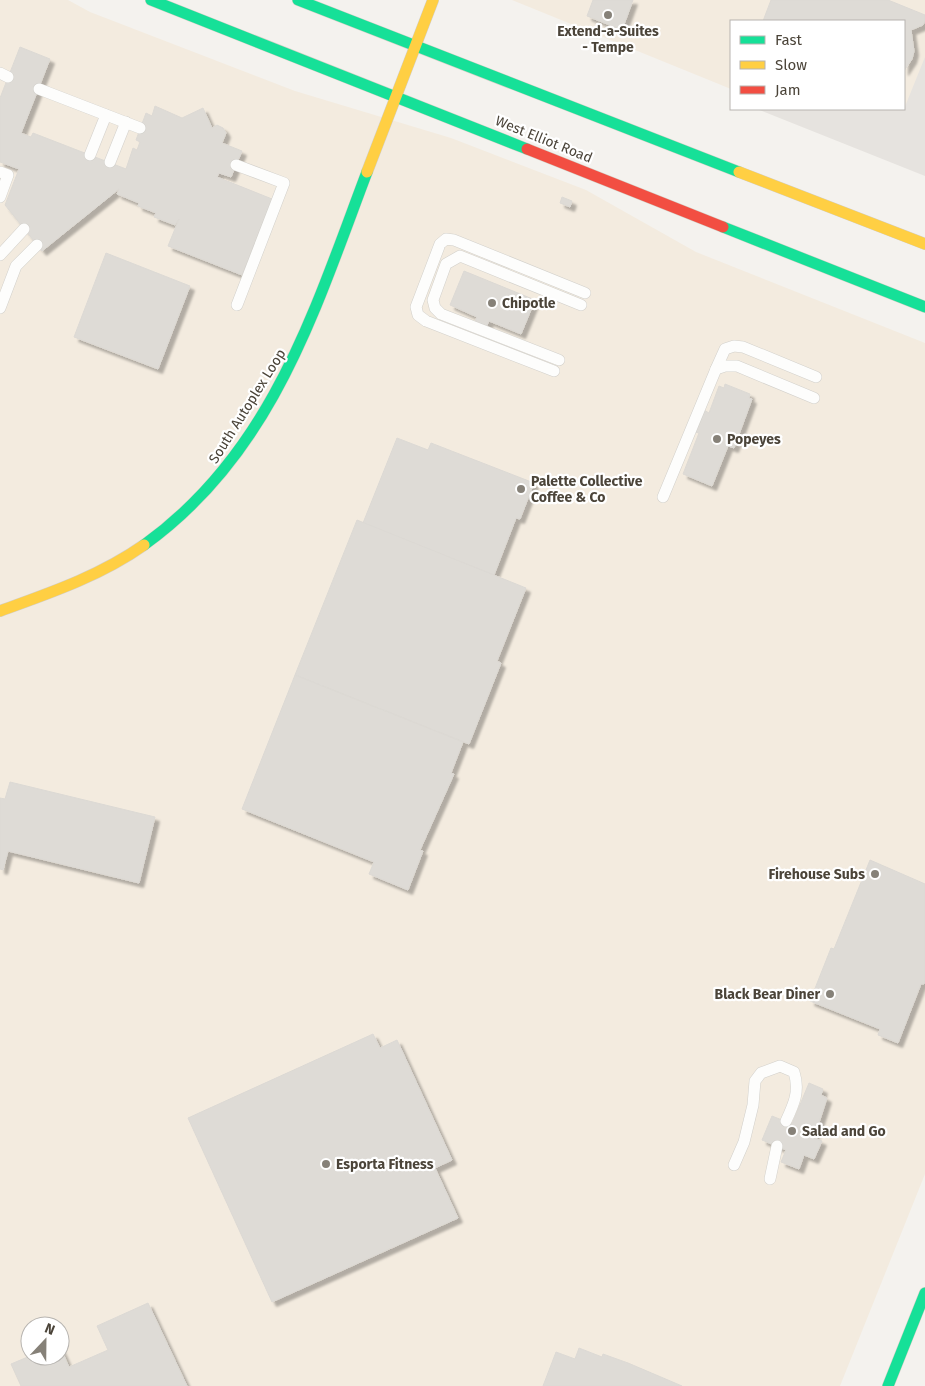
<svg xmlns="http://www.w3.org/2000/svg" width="925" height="1386" font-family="'Fira Sans',sans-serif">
  <defs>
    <filter id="shadow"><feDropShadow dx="4.5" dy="4.5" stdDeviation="1" flood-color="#0004"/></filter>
  </defs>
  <rect width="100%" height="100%" fill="#f4f2ee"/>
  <g fill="#f3ebdf" fill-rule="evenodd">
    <path d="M0,0H68L90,12L295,91L451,138L586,190L696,252L925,343V1174L840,1386H0ZM30,1326H60V1356H30Z"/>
    <polygon points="512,0 925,0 925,168 904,109 904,21 731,21 731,89"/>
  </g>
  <polygon fill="#e6e3df" points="925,57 925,176 757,109 904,109"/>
  <g fill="#dedbd6" stroke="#dcd9d4" filter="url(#shadow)">
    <polygon points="593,0 633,0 622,30 587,16"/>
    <polygon points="771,0 888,0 925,15 925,21 923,25 911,30 914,51 912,59 904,71 904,21 763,21"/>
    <polygon points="20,47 50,59 21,133 31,137 33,133 126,169 133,148 137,150 140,142 136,140 146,113 152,116 155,106 182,118 203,108 212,128 217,125 223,128 226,133 222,143 242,151 231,177 219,173 217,177 272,199 242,275 168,246 179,219 175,225 154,217 156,213 138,206 139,203 117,194 119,189 42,251 5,205 19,169 0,162 0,98"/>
    <polygon points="562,197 572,201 570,207 560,203"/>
    <polygon points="106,253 190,286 158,369 74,337"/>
    <polygon points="464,271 535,300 521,334 489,321 486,327 475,322 477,317 450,305"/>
    <polygon points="725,384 750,394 749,398 752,399 734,448 728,446 712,486 683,474 699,433 695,432 704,410 709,413 719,386 724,388"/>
    <polygon points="397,438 428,450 431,443 534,483 520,519 516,518 494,575 363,523"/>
    <polygon points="357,520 526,588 497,661 501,663 469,744 295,675"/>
    <polygon points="295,675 463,742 451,773 454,774 420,850 423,851 408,890 369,874 374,862 242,809"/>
    <polygon points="10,782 155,817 139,883 8,851 3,870 0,869 0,798 5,799"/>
    <polygon points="870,860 925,884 925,981 924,984 921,984 898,1043 878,1035 880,1029 810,1001 831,948 834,949"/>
    <polygon points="373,1034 380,1048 397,1040 452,1160 435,1168 458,1218 272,1302 188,1118"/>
    <polygon points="809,1083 823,1089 821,1095 827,1098 814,1138 822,1141 814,1159 804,1155 799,1169 781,1162 786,1150 762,1140 772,1116 792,1124"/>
    <polygon points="148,1303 187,1386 21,1386 11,1364 30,1356 60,1356 60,1347 69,1367 108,1350 97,1326"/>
    <polygon points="579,1348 602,1357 603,1354 628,1363 682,1386 543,1386 556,1352 575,1359"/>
  </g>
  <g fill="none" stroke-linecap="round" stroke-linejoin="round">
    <defs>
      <g id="lane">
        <polyline points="0,73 8,77"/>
        <polyline points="39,89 140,128"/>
        <polyline points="90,155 106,115"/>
        <polyline points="110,162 126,122"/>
        <polyline points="236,165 284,183 237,305"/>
        <polyline points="0,172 8,175 0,197"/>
        <polyline points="0,255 24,229"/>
        <polyline points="0,308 16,266 37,245"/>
        <polyline points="559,360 441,314 435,308 433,300 446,264 460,256 581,305"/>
        <polyline points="716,369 725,349 734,346 743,347 816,377"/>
        <polyline points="554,371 426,321 418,315 416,307 440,244 446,239 454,240 585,293"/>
        <polyline points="663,497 716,369 725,366 737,366 814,398"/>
        <path d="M734,1165L744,1142L753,1105L755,1081L761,1073L780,1066L794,1072C800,1091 794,1104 786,1121"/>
        <polyline points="770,1179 777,1146"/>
      </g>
      <g id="fast">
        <polyline points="151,0 527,149"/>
        <polyline points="298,0 739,172"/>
        <polyline points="723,227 925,307"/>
        <path d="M144,545C272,453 314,312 367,172"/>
        <polyline points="888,1386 925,1293"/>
      </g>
      <g id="slow">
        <polyline points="367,172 433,0"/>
        <polyline points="739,172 925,244"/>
        <path d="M0,611C50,593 100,576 144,545"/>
      </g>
      <polyline id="jam" points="527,149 723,227"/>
    </defs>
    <use href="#lane" stroke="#d2d0cb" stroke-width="12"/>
    <use href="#fast" stroke="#d3cfc5" stroke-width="12"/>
    <use href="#slow" stroke="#d3cfc5" stroke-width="12"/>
    <use href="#jam" stroke="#d3cfc5" stroke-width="12"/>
    <use href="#lane" stroke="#fdfdfc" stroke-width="11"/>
    <use href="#fast" stroke="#16e098" stroke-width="11"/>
    <use href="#slow" stroke="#ffcf43" stroke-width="11"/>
    <use href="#jam" stroke="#f24e42" stroke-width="11"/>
  </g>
  <g fill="#868178" stroke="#fff" stroke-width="2">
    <circle cx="608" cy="15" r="5"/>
    <circle cx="492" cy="303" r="5"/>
    <circle cx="717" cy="439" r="5"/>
    <circle cx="521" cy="489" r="5"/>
    <circle cx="875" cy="874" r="5"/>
    <circle cx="830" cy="994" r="5"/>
    <circle cx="792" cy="1131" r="5"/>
    <circle cx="326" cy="1164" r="5"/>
  </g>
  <g text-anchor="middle" stroke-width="4.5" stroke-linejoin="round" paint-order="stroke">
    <g font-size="14" font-weight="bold" fill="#4b4439" stroke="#fff" text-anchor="start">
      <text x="608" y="36" text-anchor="middle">Extend-a-Suites<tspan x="608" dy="16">- Tempe</tspan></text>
      <text x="502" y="308">Chipotle</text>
      <text x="727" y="444">Popeyes</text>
      <text x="531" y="486">Palette Collective<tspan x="531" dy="16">Coffee &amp; Co</tspan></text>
      <text x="865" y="879" text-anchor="end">Firehouse Subs</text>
      <text x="820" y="999" text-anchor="end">Black Bear Diner</text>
      <text x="802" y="1136">Salad and Go</text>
      <text x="336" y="1169">Esporta Fitness</text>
    </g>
    <g font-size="14" fill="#4b4439" stroke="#fff">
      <text transform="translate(544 139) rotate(22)" y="5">West Elliot Road</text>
      <text transform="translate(247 406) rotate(-58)" y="5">South Autoplex Loop</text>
    </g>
  </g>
  <rect x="730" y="20" width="175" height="90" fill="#ffffff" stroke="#b7b4b0"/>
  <rect x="740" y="36" width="25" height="8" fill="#16e098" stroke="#b7b4b0"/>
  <text x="775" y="45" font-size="15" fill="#4b4439">Fast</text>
  <rect x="740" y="61" width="25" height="8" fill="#ffcf43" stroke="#b7b4b0"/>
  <text x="775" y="70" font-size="15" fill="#4b4439">Slow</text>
  <rect x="740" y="86" width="25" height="8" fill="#f24e42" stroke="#b7b4b0"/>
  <text x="775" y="95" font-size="15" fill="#4b4439">Jam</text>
  <g transform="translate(45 1341) rotate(22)"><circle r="24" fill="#ffffff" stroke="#b7b4b0"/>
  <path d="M0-4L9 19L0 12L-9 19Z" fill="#868178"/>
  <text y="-8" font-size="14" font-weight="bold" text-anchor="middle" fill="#4b4439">N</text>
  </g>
</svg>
